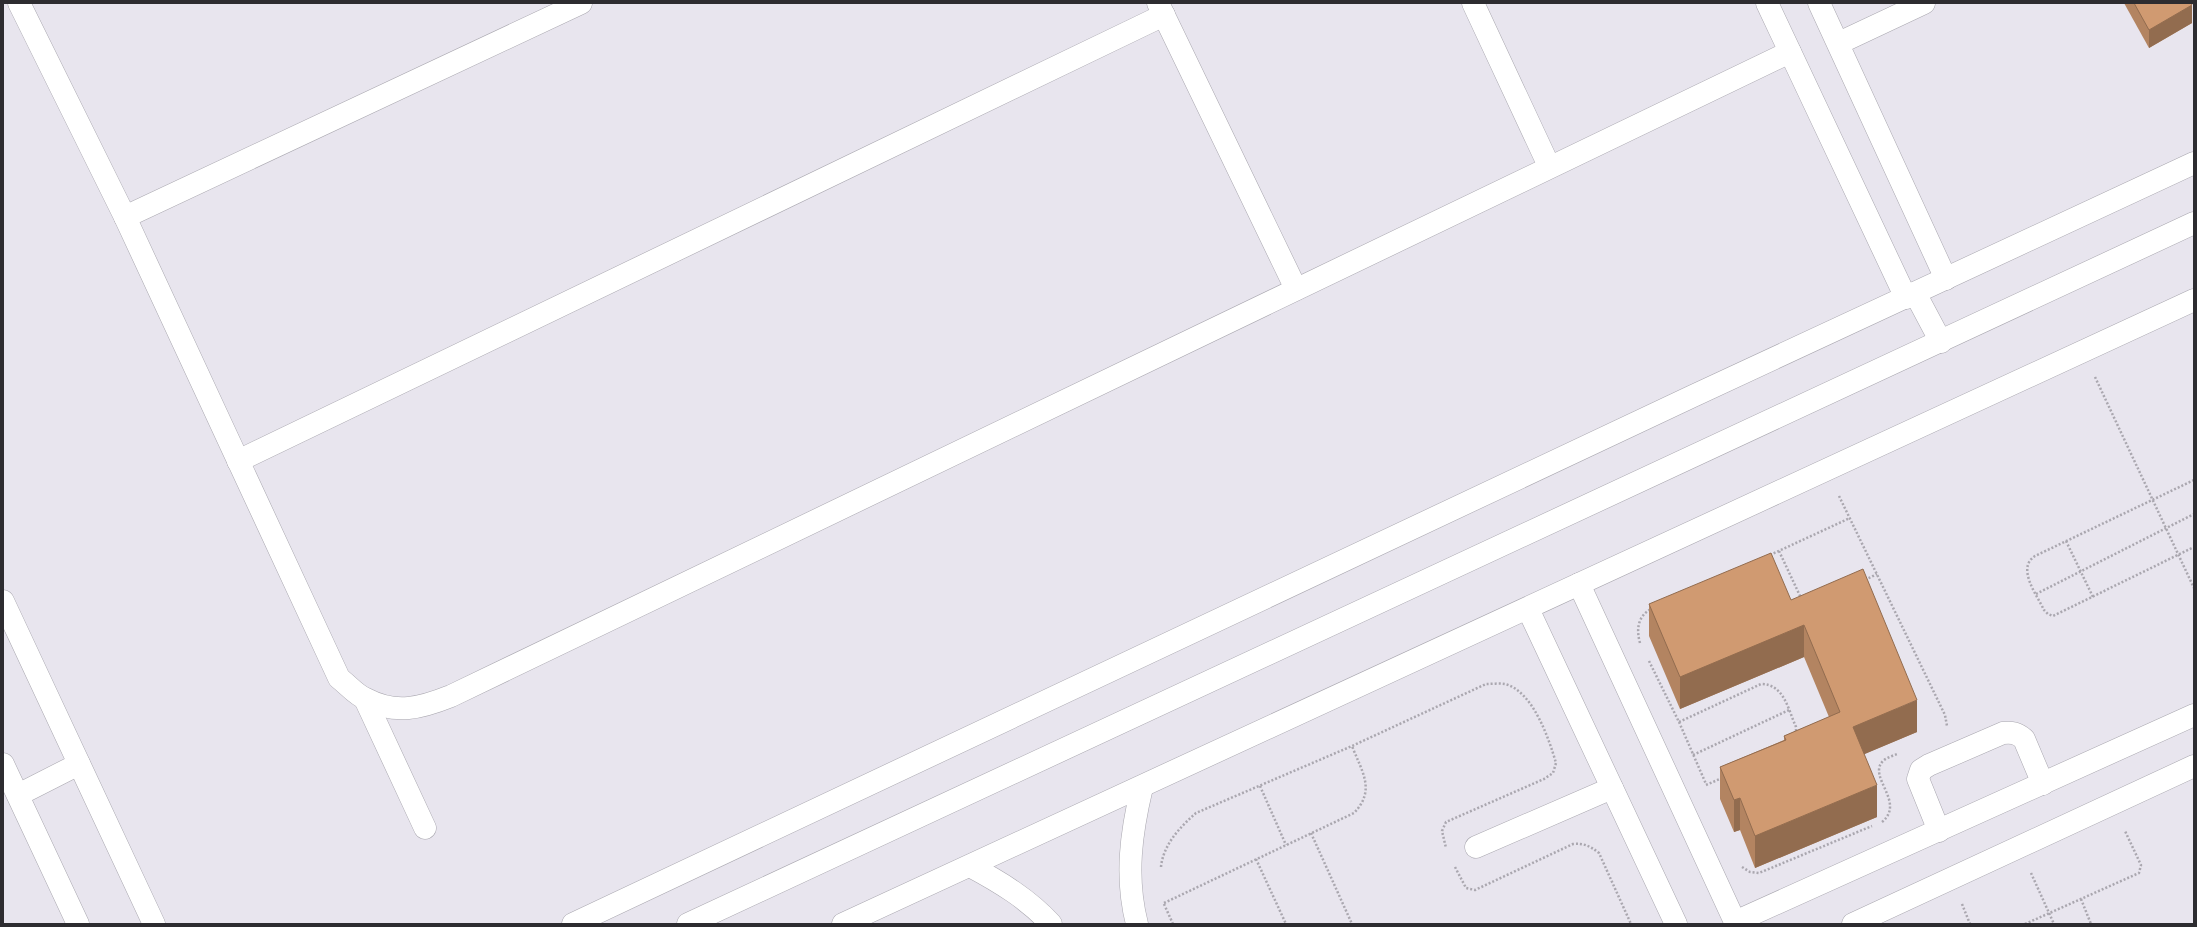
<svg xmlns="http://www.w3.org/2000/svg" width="2197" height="927" font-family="Lora,serif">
  <rect width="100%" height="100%" fill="#e8e5ee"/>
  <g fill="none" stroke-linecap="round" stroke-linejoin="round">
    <defs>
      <g id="minor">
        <path d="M19,3L125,217L339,678C348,685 356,695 366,699C396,715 421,708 451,696L1790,52"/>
        <polyline points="1158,3 1296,289"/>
        <polyline points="1473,3 1549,166"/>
        <polyline points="1767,3 1906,298"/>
        <polyline points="1819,3 1946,279"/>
        <polyline points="1839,43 1924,3"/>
        <polyline points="125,217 581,3"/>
        <polyline points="1915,293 1941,342"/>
        <polyline points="238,461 1164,15"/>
        <polyline points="1579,584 1736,924"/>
        <polyline points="3,601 154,924"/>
        <polyline points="1528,609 1676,924"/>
        <polyline points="365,699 425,828"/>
        <polyline points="3,764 78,924"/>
        <polyline points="18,795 79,764"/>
        <path d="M1939,831L1918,779L1921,770L1929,765L2003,733C2012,732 2017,733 2024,739L2043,784"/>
        <polyline points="1476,847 1612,788"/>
        <path d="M970,866C1000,882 1028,899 1051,924"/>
        <polyline points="1735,922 2194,715"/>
        <polyline points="573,924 1693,396 2194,163"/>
        <polyline points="688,924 2194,223"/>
        <polyline points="843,924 2194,300"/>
        <path d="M1137,924C1125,877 1131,833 1142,787"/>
        <polyline points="1853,924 2194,766"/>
      </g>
    </defs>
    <use href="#minor" stroke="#a9a7af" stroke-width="23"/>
    <g stroke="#aaa7af" stroke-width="2.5" stroke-dasharray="2 2" stroke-linecap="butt">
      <polyline points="2095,377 2194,588"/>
      <path d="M2194,480L2035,556C2016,568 2037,595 2044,610L2048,614L2053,616L2194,547"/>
      <polyline points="1839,496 1945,715 1947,726"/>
      <polyline points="2066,541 2093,597"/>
      <polyline points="1779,551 1801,598"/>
      <polyline points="1770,555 1850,518"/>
      <polyline points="1865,580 1877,574"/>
      <polyline points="2036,594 2194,514"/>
      <path d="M1640,643C1636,629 1638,616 1651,609"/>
      <polyline points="1649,661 1679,722 1706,784"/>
      <path d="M1679,722L1761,684C1784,684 1788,709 1796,727V733"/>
      <polyline points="1693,755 1789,710"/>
      <polyline points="1706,785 1722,778"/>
      <polyline points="1260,786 1286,845"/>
      <path d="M1882,822C1906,802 1867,777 1883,761C1886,758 1892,756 1897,754"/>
      <polyline points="1311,833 1352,924"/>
      <polyline points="1256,859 1286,924"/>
      <path d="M1161,867C1163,845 1180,827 1196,813L1352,746L1486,684C1492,684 1499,683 1505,684C1533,691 1549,739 1556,763L1553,773L1544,779L1446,822L1442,831L1446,848"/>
      <path d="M1455,867L1466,888L1475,890L1573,844C1584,843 1590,846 1599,853L1631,924"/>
      <polyline points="1742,867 1750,872 1759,873 1872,826"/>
      <polyline points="2031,873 2054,924"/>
      <polyline points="2081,899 2091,924"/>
      <path d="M1164,903L1354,813C1376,790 1362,772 1352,746"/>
      <polyline points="1164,904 1173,924"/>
      <polyline points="1962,904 1970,924"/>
      <polyline points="2025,924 2139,873 2141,865 2125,831"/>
    </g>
    <use href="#minor" stroke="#fff" stroke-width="22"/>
  </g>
  <g fill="#b38461">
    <polygon points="2124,3 2191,3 2192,23 2149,48"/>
    <polygon points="1791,600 1917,732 1864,754 1877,817 1755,868 1740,830 1734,832 1720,799 1720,767 1784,740 1784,736 1829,717 1804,657 1680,709 1649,636 1649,604"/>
  </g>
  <g fill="#926c4f">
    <polygon points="2192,5 2192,23 2149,48 2149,30"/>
    <polygon points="1804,625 1804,657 1680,709 1680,677"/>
    <polygon points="1917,700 1917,732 1853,759 1853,727"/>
    <polygon points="1877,785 1877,817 1755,868 1755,836"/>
    <polygon points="1740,798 1740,830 1734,832 1734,800"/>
  </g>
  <g fill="#d09a71" stroke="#926c4f">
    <polygon points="2134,3 2191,3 2192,5 2149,30"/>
    <polygon points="1771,553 1791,600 1863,569 1917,700 1853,727 1877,785 1755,836 1740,798 1734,800 1720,767 1786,740 1784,736 1840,712 1804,625 1680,677 1649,604"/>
  </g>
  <rect width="2197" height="927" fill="none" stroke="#2d2c30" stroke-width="8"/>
</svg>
